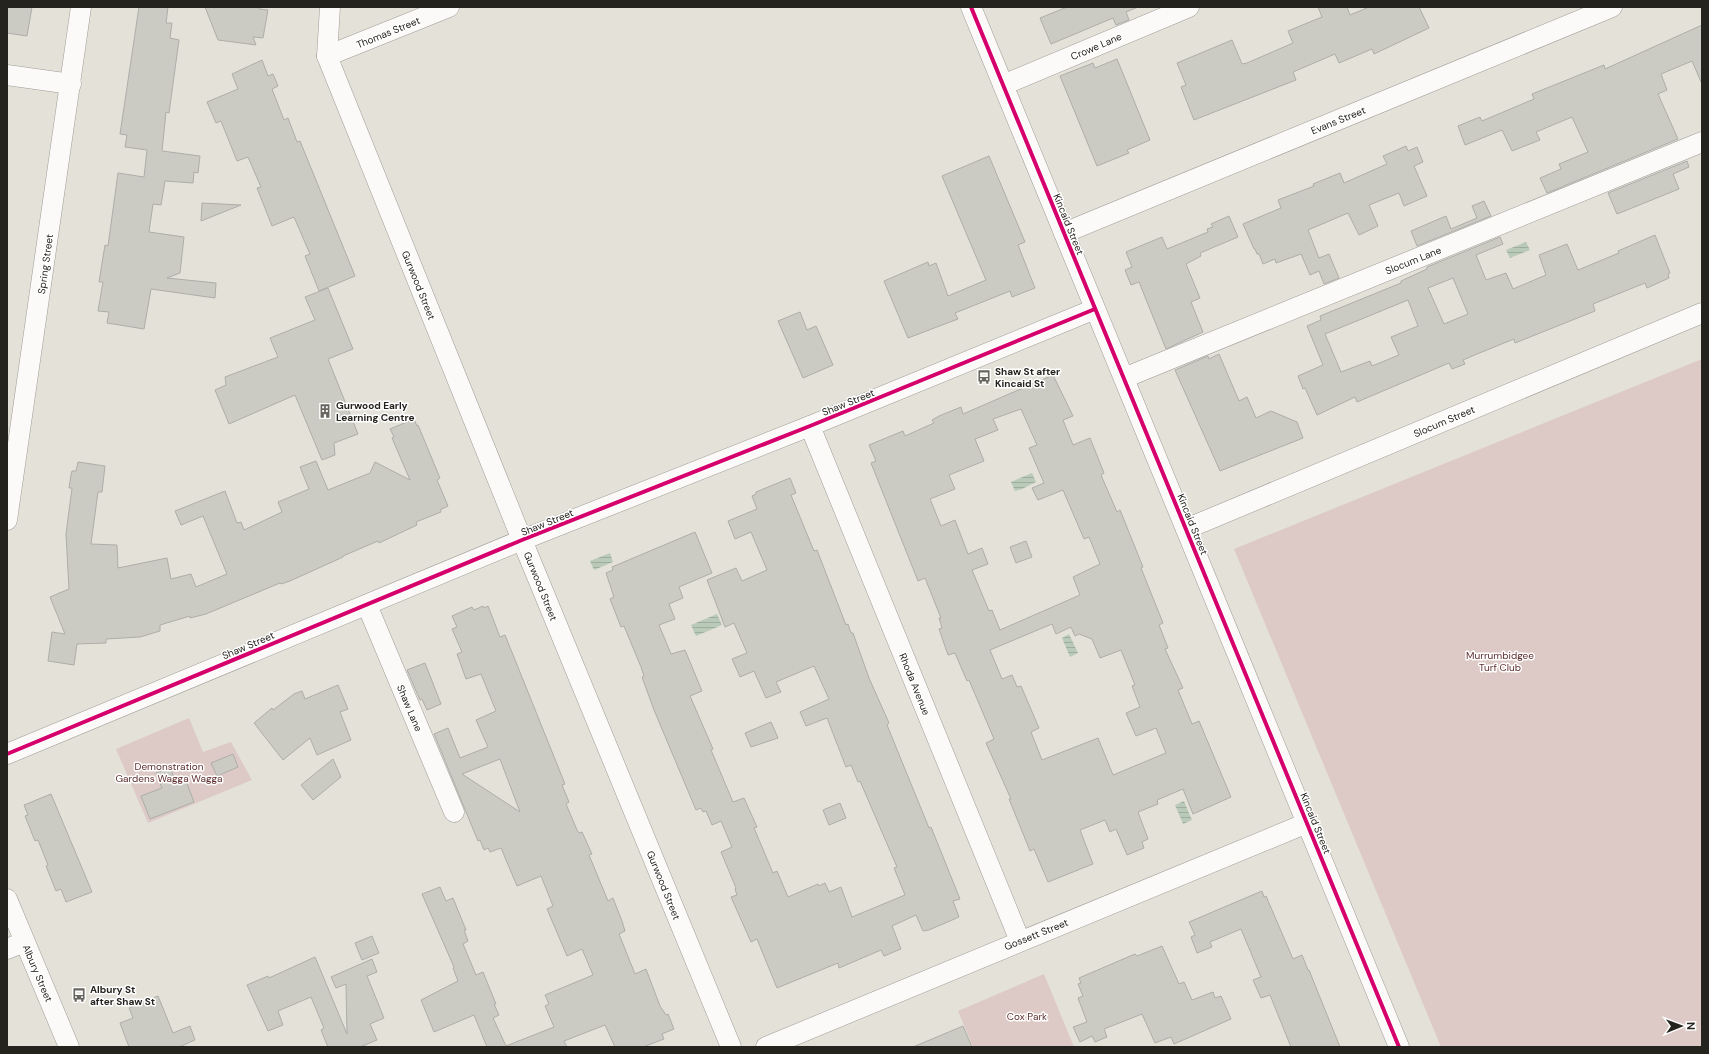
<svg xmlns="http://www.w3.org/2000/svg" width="1709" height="1054" font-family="'DM Sans',sans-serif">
  <defs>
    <pattern id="water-rules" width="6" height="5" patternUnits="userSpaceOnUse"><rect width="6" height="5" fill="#b9cab8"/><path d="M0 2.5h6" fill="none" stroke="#9fad9e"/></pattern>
  </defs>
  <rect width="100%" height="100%" fill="#e4e1d9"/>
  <g fill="#ddcac6">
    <polygon points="1702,359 1702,1047 1441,1047 1234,549"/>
    <polygon points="189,718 203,752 231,742 252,780 148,823 116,749"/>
    <polygon points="1044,974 1074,1047 973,1047 958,1011"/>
  </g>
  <g fill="url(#water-rules)">
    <polygon points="1526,242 1530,250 1510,258 1506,250"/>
    <polygon points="1032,473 1036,482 1022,489 1015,491 1011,482"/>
    <polygon points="610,553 613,562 594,570 590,561"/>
    <polygon points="717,614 722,625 696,636 691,625"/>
    <polygon points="1069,634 1078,653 1070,657 1062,638"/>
    <polygon points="1184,801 1192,820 1183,824 1175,805"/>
  </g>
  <g fill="#cbcbc4" stroke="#aeada7" fill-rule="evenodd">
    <polygon points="7,7 32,7 27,36 7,33"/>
    <polygon points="139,7 168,7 166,23 172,23 170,38 179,40 169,113 166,112 162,151 200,156 198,173 194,172 193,183 165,181 161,205 153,204 149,232 184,237 180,273 167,278 216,283 215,298 151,289 144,329 107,323 109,312 98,311 103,282 99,282 105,245 108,246 118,173 144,177 147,150 125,147 127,135 120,134"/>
    <polygon points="205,7 260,7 259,9 268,10 263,38 253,37 256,45 218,40"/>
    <polygon points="1067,7 1138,7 1126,12 1129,20 1116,25 1113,18 1051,44 1040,18"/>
    <polygon points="1318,7 1347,7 1350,15 1369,7 1419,7 1429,28 1374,54 1372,49 1339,63 1335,54 1293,72 1296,80 1194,120 1181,87 1186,85 1177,63 1232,40 1242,64 1247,63 1293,43 1288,31 1322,17"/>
    <polygon points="1702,25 1702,84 1692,61 1661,74 1667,90 1658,94 1678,139 1547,193 1540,178 1561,169 1559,164 1588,152 1572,117 1536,132 1540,140 1512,151 1502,130 1465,145 1458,126 1480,117 1482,121 1534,99 1532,94 1604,65 1605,69"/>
    <polygon points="1117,59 1150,140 1127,150 1129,153 1097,166 1060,76 1093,63 1095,68"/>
    <polygon points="262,60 268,76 273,74 278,86 272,89 284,120 288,118 297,142 300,141 355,276 319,291 305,256 310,254 294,217 272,226 257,188 261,187 248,157 237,161 221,121 216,123 207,102 238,89 232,74"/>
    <polygon points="1406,146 1408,151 1417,147 1423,162 1414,166 1427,196 1404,206 1399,193 1369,205 1378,226 1359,235 1348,213 1308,230 1319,258 1329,254 1339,278 1324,284 1319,271 1310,275 1301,254 1276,263 1275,259 1263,264 1259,254 1257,254 1255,249 1254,249 1243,224 1281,208 1278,200 1314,186 1313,184 1340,173 1344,183 1387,164 1383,156"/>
    <polygon points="989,156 1025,242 1018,245 1035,288 1012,297 1010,291 955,313 958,319 908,338 884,281 928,262 929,266 936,263 948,296 986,280 942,176"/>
    <polygon points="1687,161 1689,167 1673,174 1679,189 1617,214 1608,193"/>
    <polygon points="1484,201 1491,216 1417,246 1411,231 1446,216 1451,229 1477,218 1472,206"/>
    <polygon points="202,203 241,205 201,221"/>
    <polygon points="1229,216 1238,237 1200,253 1201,256 1186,264 1200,298 1191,302 1203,332 1166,349 1139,282 1131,285 1125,270 1132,267 1126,252 1162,237 1167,249 1208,232 1207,229 1213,227 1211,224"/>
    <path d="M1655,235L1670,273L1668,274L1669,278L1647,288L1645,283L1593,304L1595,311L1515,343L1514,339L1477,354L1463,360L1465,364L1452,369L1449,363L1357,402L1355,397L1317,415L1305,388L1303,389L1298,376L1323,365L1307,326L1321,320L1320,316L1401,283V281L1427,269V267L1500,237L1503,244L1476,255L1486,280L1506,273L1513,289L1546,275L1539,255L1567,244L1578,270L1619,253L1618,251ZM1453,278L1468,314L1444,324L1428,288ZM1408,300L1418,326L1391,337L1399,355L1372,366L1370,361L1341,372L1325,334Z"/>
    <polygon points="328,288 353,349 328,359 358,434 334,443 335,455 322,460 295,395 229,424 215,390 226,385 225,377 278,357 270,338 315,320 305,297"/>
    <polygon points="800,312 807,330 816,326 833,365 803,378 778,321"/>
    <polygon points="1219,354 1239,401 1247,397 1256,418 1271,411 1297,422 1303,438 1220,471 1175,370 1208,356 1209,359"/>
    <path d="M1053,375L1073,416L1063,420L1073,445L1090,438L1104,473L1101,475L1117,512L1120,510L1143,567L1141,568L1163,623L1159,625L1168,648L1165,649L1183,688L1178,690L1192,724L1199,721L1231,797L1193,814L1183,789L1157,800L1158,804L1138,812L1148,839L1142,842L1144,848L1127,855L1116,829L1110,832L1105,820L1080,830L1093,864L1048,882L1034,849L1030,851L1009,799H1011L986,743L994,739L969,680L967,681L955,653L948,655L939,629L942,628L939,618H941L925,578L918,581L871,463L876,461L869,445L903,431L905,436L934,423L932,420L939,416L961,407L963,414ZM1021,409L1037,445L1029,448L1044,483L1032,488L1038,500L1063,490L1084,539L1089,537L1100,564L1073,577L1080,595L1000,630L992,610L989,611L972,570L988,564L982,548L968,554L955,520L941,526L930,499L955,489L949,475L984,461L975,439L998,430L993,419ZM1052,624L1056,634L1071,627L1075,636L1079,634L1092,639L1100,658L1121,650L1135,685L1132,686L1140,707L1126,713L1136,736L1156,728L1166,753L1113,775L1098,738L1042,760L1031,732L1039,728L1021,686L1017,687L1012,675L1002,679L990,650Z"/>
    <polygon points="414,419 417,426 418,425 440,478 437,480 448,506 440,510 441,512 416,522 417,525 379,543 378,541 343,556 343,557 290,581 281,584 280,583 206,614 190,618 190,616 160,625 160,631 140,637 106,639 106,643 77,644 74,665 48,661 52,632 65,634 50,597 69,589 66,534 72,488 69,488 71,475 72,471 76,471 78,462 105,466 102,492 98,492 91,544 117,545 118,568 167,558 171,579 191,574 196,587 227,574 203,516 181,525 175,511 225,491 237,523 241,522 244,530 282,512 278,502 309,489 300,467 316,461 328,490 370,473 375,462 410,480 392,438 394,437 390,429"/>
    <polygon points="790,478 796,493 791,495 814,551 817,550 846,625 848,624 851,633 853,633 869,678 889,723 887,725 929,828 931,827 960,899 953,901 959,917 929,930 923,931 916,915 892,926 901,949 884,956 881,950 839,968 838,963 777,988 757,939 751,942 731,897 737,895 735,889 736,888 721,852 732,847 721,821 712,825 706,811 703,812 701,808 696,810 654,710 642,677 644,676 641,667 624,626 621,627 610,599 614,597 606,573 613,570 612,567 695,532 712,573 679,587 683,598 669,604 675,619 659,625 671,654 685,650 702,691 690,696 713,749 711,750 733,802 744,798 757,827 754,828 773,873 777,871 788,897 818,884 819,886 825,883 829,892 841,887 852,917 905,895 894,868 897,867 860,781 858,782 851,765 846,767 827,718 806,726 800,712 829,699 814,666 776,682 781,692 766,698 754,671 740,677 732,659 747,653 734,623 725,627 707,580 736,568 742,581 767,570 751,532 735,539 728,521 757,509 752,496 756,494 756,492"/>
    <polygon points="1026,541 1032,557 1016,563 1010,547"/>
    <path d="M483,606L484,608L488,606L500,637L505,635L565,784L562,785L569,802L566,804L577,830L579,833L582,832L592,854L589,855L608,901L613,898L622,921L625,931L619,934L635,974L646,969L660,1006L666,1015L668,1014L674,1029L662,1034L664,1039L643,1047H615L605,1025L564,1041L567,1047H487L474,1015L434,1032L421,1000L458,981L453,968L454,967L422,894L440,887L446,901L453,898L466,930H464L468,941L463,944L476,975L483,972L496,1004H494L499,1015L493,1018L506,1046L554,1027L545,1006L549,1004L545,995L593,975L582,949L567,956L547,909L553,906L541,876L517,886L501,848L490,852L488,848L484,850L480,840L478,841L434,734L448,728L460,758L488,747L476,720L496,711L481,674L466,679L457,654L462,652L452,629L457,627L452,616L472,607L474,610ZM500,759L520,812L462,774Z"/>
    <polygon points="425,663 441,704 427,710 422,699 420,700 407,670"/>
    <polygon points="338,685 348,709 340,712 351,740 317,755 310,738 283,760 254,723 272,708 273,710 294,694 302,691 305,699"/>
    <polygon points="771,722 778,738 751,747 745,733"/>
    <polygon points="233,754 238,767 217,776 211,763"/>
    <polygon points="333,759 341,777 313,800 301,785"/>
    <polygon points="170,768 175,780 184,776 194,802 150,819 141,796 162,788 156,773"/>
    <polygon points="51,794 92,892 66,902 61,889 56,891 46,866 48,865 38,840 35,841 25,816 28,815 24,805"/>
    <polygon points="840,803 846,818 829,825 823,810"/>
    <polygon points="1262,891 1264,897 1266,896 1293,959 1302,955 1308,970 1309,970 1340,1047 1291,1047 1270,995 1261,998 1253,980 1261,977 1241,929 1210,942 1212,947 1197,953 1191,937 1195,935 1189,922"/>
    <polygon points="372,936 379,953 362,960 355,943"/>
    <polygon points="1162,946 1179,984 1184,982 1192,1000 1213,992 1215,998 1221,996 1231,1019 1174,1044 1171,1037 1155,1043 1142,1014 1104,1029 1107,1037 1095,1042 1092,1036 1080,1042 1073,1027 1087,1022 1078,998 1083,996 1078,984 1081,983 1079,978 1135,954 1137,956"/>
    <polygon points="315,957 347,1034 346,984 336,988 331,977 372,959 377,972 367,976 384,1018 370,1024 377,1040 360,1047 328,1047 321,1030 324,1028 311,997 278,1011 283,1025 268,1031 247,985 268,976 269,978"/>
    <polygon points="158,996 173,1033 190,1026 195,1040 179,1047 129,1047 120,1023 133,1018 129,1008"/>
    <polygon points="963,1026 972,1047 913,1047"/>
  </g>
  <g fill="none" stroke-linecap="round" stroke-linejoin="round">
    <defs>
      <g id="minor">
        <polyline points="330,7 327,56 522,540 731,1047"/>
        <polyline points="971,7 1399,1047"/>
        <polyline points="327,56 449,7"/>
        <polyline points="7,75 71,84"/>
        <polyline points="1003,85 1189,7"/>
        <polyline points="1064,233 1612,7"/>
        <polyline points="1124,378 1702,142"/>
        <polyline points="810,426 1020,941"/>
        <polyline points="7,520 81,7"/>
        <polyline points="1186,529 1702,313"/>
        <polyline points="367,605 454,812"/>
        <polyline points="7,754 522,540 810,426 1095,309"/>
        <polyline points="7,899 69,1047"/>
        <polyline points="7,949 24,942"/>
        <polyline points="766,1047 1307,823"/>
      </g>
    </defs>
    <use href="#minor" stroke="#9e9c95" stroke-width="21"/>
    <use href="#minor" stroke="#fbfaf9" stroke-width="20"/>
    <defs>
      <g id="cycleway">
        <polyline points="971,7 1399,1047"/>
        <polyline points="7,754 522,540 810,426 1095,309"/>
      </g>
    </defs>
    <use href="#cycleway" stroke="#fff" stroke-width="6"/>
    <use href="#cycleway" stroke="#d6006c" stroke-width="4"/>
  </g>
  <defs>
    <symbol id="bus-bare" viewBox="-9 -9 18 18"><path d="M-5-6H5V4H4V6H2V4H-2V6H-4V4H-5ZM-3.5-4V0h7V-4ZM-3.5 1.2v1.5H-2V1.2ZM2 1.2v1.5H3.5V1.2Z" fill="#68665f" stroke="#fff" stroke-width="2.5" paint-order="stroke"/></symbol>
    <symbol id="building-bare" viewBox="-9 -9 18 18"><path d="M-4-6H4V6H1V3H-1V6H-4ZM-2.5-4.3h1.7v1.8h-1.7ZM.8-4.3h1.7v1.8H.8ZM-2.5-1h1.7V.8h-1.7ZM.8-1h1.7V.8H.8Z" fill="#68665f" stroke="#fff" stroke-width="2.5" paint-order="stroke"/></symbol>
  </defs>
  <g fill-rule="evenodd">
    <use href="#bus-bare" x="974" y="367" width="20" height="20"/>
    <use href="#building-bare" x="315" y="401" width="20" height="20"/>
    <use href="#bus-bare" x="69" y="985" width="20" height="20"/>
  </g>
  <g text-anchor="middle" stroke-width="3" stroke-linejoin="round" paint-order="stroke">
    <g font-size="10" fill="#25231e" stroke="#fff">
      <text transform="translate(388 32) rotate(-22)" y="4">Thomas Street</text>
      <text transform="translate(1096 46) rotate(-23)" y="4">Crowe Lane</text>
      <text transform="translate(1338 120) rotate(-22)" y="4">Evans Street</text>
      <text transform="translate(1069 224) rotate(68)" y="4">Kincaid Street</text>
      <text transform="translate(1413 260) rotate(-22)" y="4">Slocum Lane</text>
      <text transform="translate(45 264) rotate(-82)" y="4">Spring Street</text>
      <text transform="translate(419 285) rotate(68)" y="4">Gurwood Street</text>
      <text transform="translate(848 402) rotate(-22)" y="4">Shaw Street</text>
      <text transform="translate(1444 421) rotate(-23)" y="4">Slocum Street</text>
      <text transform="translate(547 522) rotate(-22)" y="4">Shaw Street</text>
      <text transform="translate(1193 524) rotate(68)" y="4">Kincaid Street</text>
      <text transform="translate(541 586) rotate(68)" y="4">Gurwood Street</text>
      <text transform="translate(248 645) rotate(-23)" y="4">Shaw Street</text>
      <text transform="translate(915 684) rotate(68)" y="4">Rhoda Avenue</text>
      <text transform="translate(410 708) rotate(67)" y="4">Shaw Lane</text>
      <text transform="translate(1316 823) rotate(68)" y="4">Kincaid Street</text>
      <text transform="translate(664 885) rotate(68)" y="4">Gurwood Street</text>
      <text transform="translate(1036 934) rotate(-22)" y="4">Gossett Street</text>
      <text transform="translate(38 973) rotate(67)" y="4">Albury Street</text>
    </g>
    <g font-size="10" font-weight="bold" fill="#25231e" stroke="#fff" text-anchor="start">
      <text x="995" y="375">Shaw St after<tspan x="995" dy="12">Kincaid St</tspan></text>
      <text x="336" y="409">Gurwood Early<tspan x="336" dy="12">Learning Centre</tspan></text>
      <text x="90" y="993">Albury St<tspan x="90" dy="12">after Shaw St</tspan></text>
    </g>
    <g font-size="10" fill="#5e2e2e" stroke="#fff">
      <text x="1500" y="659">Murrumbidgee<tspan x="1500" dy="12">Turf Club</tspan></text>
      <text x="169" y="770">Demonstration<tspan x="169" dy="12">Gardens Wagga Wagga</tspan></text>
      <text x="1027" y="1020">Cox Park</text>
    </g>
  </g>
  <rect width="1709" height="1054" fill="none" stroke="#25231e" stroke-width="16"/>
  <g transform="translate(1681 1026) rotate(89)" stroke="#ffffff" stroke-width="3" paint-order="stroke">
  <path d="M0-3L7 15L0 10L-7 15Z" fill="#25231e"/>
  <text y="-6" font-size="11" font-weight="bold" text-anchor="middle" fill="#25231e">N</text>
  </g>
</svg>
